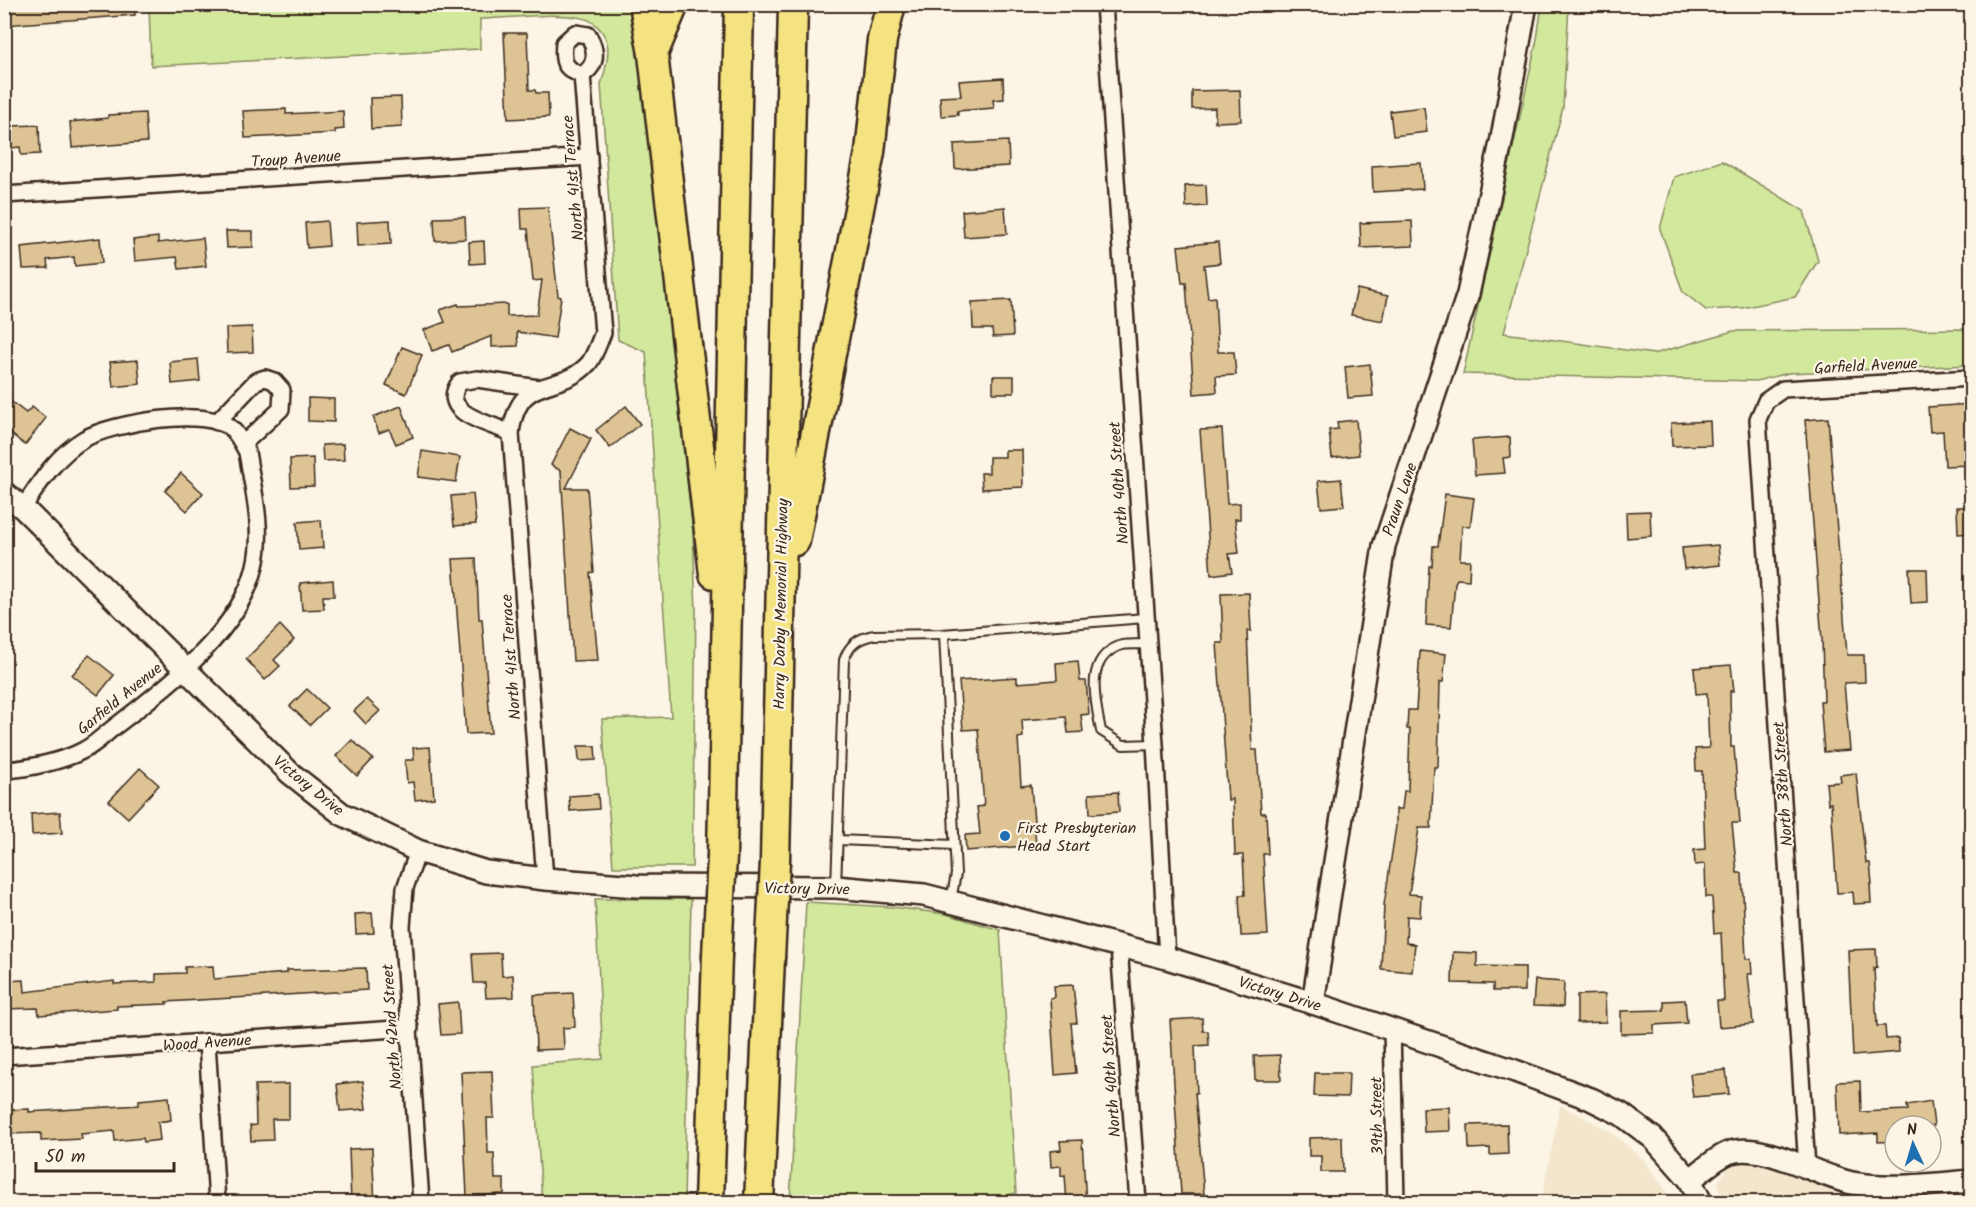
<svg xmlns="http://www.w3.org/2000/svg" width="1976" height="1207" font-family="Kalam,sans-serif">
  <rect width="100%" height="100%" fill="#fcf5e5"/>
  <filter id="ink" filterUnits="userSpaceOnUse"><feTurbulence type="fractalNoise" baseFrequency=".0167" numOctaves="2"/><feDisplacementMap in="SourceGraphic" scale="12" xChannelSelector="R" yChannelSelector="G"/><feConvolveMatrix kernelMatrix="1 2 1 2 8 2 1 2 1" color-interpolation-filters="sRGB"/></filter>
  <g filter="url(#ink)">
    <g fill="#f3e6cd">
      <polygon points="1560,1105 1611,1132 1644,1160 1674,1202 1541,1202"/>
      <polygon points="1741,1161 1757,1162 1845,1195 1845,1202 1721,1202 1718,1182 1727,1169"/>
    </g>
    <g fill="#d2e89d" stroke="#86895e" stroke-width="1.5">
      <path d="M149,5H633L693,532L696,611L692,867H613L602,719L671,717L646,352L618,340L601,84C605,72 610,55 607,43C604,31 594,20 582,18C552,12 511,18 480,19V49L151,66Z"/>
      <polygon points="1542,5 1569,5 1563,108 1504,333 1654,354 1733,331 1971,329 1971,365 1789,373 1756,381 1463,374 1537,39"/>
      <polygon points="1722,161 1804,211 1818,261 1795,297 1742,308 1706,310 1683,292 1660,229 1674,177"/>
      <polygon points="595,899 691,899 684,1202 542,1202 533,1065 603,1059"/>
      <polygon points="806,902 892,907 946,914 1000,930 1016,1193 980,1202 790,1202"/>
    </g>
    <g fill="#dec494" stroke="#3b2a1e" stroke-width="1.5">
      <polygon points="4,4 135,4 135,15 4,25"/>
      <polygon points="504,33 527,33 529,90 535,90 536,93 548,93 549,117 508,119"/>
      <polygon points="1003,78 1004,99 993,100 994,108 957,111 958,115 941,116 940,97 961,96 959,81"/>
      <polygon points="1240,90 1241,121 1215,122 1215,108 1192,109 1192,91"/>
      <polygon points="401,97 402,127 371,129 370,98"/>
      <polygon points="1424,107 1427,132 1393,136 1390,111"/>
      <polygon points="286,109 286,114 343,111 344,129 335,130 335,133 245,138 243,111"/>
      <polygon points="145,113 147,142 72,148 70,122 108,118 108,115"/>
      <polygon points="39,125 40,154 21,155 20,147 11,148 10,126"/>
      <polygon points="1008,141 1009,166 955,169 954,144"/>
      <polygon points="1421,163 1423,189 1373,192 1372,166"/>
      <polygon points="1206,185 1207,206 1186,207 1185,186"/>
      <polygon points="548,207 558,296 561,297 555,338 517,332 518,346 492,347 492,336 452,352 449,345 432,351 424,330 445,322 440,310 458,304 459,306 507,304 507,316 537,315 542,280 533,281 528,229 522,229 521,208"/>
      <polygon points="1005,207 1007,234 964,237 962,211"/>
      <polygon points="465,217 466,239 435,241 434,218"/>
      <polygon points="390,220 391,244 358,246 357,222"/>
      <polygon points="327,221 329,246 307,248 305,223"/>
      <polygon points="1412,221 1413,246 1361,248 1360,223"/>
      <polygon points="226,231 253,231 253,247 227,248"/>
      <polygon points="158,237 158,243 203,238 206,266 179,269 177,257 135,261 133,240"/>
      <polygon points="100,238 102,263 75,266 74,257 47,260 48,268 23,269 21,247"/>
      <polygon points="484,241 485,263 470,264 469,242"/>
      <polygon points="1218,242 1220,263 1204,265 1208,298 1215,297 1218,352 1234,352 1236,375 1216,376 1217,392 1194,394 1186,283 1182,283 1178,246"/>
      <polygon points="1357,289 1388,296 1383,321 1351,315"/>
      <polygon points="1011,300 1013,336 993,337 992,329 973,329 972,302"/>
      <polygon points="252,327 253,352 227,353 226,328"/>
      <polygon points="402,347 422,355 406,394 386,385"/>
      <polygon points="198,359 200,381 172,384 170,362"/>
      <polygon points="138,360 140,384 113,387 110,362"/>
      <polygon points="1370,364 1373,396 1348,398 1345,367"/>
      <rect x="993" y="376" width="21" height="17"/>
      <polygon points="4,396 26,413 32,407 46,418 25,445 4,428"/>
      <polygon points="308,398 334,399 334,422 308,421"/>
      <polygon points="1971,404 1971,465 1945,466 1943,431 1930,432 1928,407"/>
      <polygon points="401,406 413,437 396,444 389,429 379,433 373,417"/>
      <polygon points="626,406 640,424 610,448 596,430"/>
      <polygon points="1828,418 1847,655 1864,655 1865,682 1844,683 1850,750 1824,752 1820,701 1824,701 1822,640 1805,420"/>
      <polygon points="1356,420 1359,455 1332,458 1329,430 1338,429 1337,422"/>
      <polygon points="1710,421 1711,445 1672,446 1671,423"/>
      <polygon points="570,428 591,439 566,488 587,488 594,572 590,573 598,660 573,661 561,471 551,465"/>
      <polygon points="1222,429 1227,504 1240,503 1240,519 1235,519 1239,553 1229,554 1232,572 1211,575 1200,430"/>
      <polygon points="1510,437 1511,457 1503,458 1505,473 1475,475 1472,440"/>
      <polygon points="343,444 344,460 323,461 322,445"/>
      <polygon points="1005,450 1022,450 1023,487 982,489 981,473 989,473 989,457 1005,457"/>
      <polygon points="422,451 460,457 456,482 418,477"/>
      <polygon points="313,458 314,486 291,487 290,459"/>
      <polygon points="181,473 203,493 187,511 165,491"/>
      <polygon points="1341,479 1344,506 1321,508 1318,481"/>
      <polygon points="473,494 476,524 454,526 451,496"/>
      <polygon points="1445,494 1474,498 1470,527 1462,526 1460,560 1470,560 1469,580 1457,579 1455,583 1451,627 1426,625 1429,566 1432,566 1433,546 1438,546"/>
      <polygon points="1957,507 1971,507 1971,533 1958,534"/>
      <polygon points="1650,511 1651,536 1627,538 1626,512"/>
      <polygon points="321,520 323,548 299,550 297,522"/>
      <polygon points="1718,545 1720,565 1684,569 1682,548"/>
      <polygon points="476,558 479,619 482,619 491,733 466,734 453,559"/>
      <polygon points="1909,569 1927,569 1928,602 1911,603"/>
      <polygon points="333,580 334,596 323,596 324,609 302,610 300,583"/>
      <polygon points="1249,593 1251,631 1247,631 1252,750 1257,750 1261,813 1266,813 1268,854 1263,854 1268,935 1241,936 1239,895 1245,895 1243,855 1235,855 1233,799 1228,800 1217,643 1223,643 1221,594"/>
      <polygon points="280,625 294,640 274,660 280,666 265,680 246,659"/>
      <polygon points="1420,651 1446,654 1443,682 1440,682 1438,767 1434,767 1431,828 1419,828 1409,894 1421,895 1420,917 1407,916 1406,943 1415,944 1412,972 1381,969 1384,905 1396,826 1396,809 1402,809 1404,791 1408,791 1410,729 1407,729 1408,710 1416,710"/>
      <polygon points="89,655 114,675 98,695 72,675"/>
      <polygon points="1078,661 1080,681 1086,681 1089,714 1081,715 1083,732 1068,733 1066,717 1022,720 1023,737 1018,738 1021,786 1031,785 1036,845 966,851 965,835 980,834 977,807 984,806 978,729 963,730 959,681 1017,677 1017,683 1057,680 1056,663"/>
      <polygon points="1731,665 1734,691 1730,691 1731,747 1734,747 1740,823 1732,823 1737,873 1742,873 1746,959 1751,959 1752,974 1748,974 1753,1024 1719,1027 1717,1001 1724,1001 1721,933 1714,934 1712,897 1706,897 1705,864 1695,865 1694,850 1705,849 1702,771 1696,771 1695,749 1709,748 1707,693 1696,694 1694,668"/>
      <polygon points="307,689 327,708 310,725 290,706"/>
      <polygon points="367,699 380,711 366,724 354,711"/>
      <polygon points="352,740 373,759 357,776 336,756"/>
      <polygon points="578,746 595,746 596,760 579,761"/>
      <polygon points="430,747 434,798 415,800 413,782 407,783 405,760 414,760 413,748"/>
      <polygon points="140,768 159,785 128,818 109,801"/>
      <polygon points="1856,773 1866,863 1870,863 1872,884 1870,884 1871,903 1854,904 1853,892 1837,893 1831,803 1828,804 1826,783 1841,782 1840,775"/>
      <polygon points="1118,792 1119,812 1090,814 1089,794"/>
      <polygon points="598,794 599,809 570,811 569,796"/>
      <polygon points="60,812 62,833 32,835 31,814"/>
      <polygon points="372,913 374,933 356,934 355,914"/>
      <polygon points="1876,949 1877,967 1874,968 1877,1026 1885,1026 1886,1039 1898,1038 1899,1052 1853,1056 1848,950"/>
      <polygon points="1453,952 1477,953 1477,966 1525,967 1525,991 1493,991 1493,984 1452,983"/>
      <polygon points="501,953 502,976 513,975 514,997 486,998 485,983 474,983 472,954"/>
      <polygon points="213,966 214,979 287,973 287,970 366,968 367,990 166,1002 167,1004 117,1006 117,1009 39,1015 38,1008 4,1009 4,981 24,980 25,992 114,981 114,984 156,982 156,974 185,973 185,967"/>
      <polygon points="1535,980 1564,982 1563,1007 1533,1006"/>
      <polygon points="1073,985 1077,1023 1071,1023 1076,1073 1055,1075 1050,998 1055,997 1054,986"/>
      <polygon points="573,993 575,1027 563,1028 564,1049 536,1050 534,995"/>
      <polygon points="1605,994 1606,1022 1577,1023 1577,995"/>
      <polygon points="1685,1000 1687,1023 1654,1025 1654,1033 1621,1034 1621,1011 1664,1010 1664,1001"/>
      <polygon points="458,1002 460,1034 441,1035 438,1004"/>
      <polygon points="1202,1018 1203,1031 1208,1031 1209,1045 1195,1046 1197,1093 1195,1093 1204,1194 1181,1194 1170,1020"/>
      <polygon points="1280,1055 1281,1080 1255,1080 1254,1056"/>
      <polygon points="1726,1070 1729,1094 1693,1097 1690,1074"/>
      <polygon points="492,1071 494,1118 487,1118 488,1153 494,1153 495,1179 504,1179 504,1194 467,1196 461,1072"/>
      <polygon points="1315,1073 1349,1073 1348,1097 1314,1096"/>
      <polygon points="363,1081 366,1109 340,1111 337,1084"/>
      <polygon points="1860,1081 1861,1112 1908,1110 1907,1105 1931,1101 1934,1126 1895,1126 1895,1141 1878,1142 1878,1133 1839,1135 1837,1082"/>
      <polygon points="289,1084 289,1119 272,1119 273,1140 251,1141 250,1126 256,1125 255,1085"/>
      <polygon points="169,1097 171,1120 158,1122 160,1140 144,1142 143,1138 115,1141 114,1131 81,1134 82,1139 41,1141 41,1133 4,1134 4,1110 29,1109 29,1112 139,1105 139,1100"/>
      <polygon points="1449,1107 1450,1131 1424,1132 1423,1108"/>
      <polygon points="1507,1124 1508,1154 1490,1155 1490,1148 1469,1149 1468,1125"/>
      <polygon points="1342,1137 1343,1172 1321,1172 1321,1156 1309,1156 1309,1138"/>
      <polygon points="1082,1140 1086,1203 1067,1203 1065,1175 1061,1176 1061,1166 1051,1167 1050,1151 1061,1150 1060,1141"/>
      <polygon points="372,1148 375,1203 351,1203 349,1149"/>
    </g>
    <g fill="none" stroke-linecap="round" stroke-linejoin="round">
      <defs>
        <g id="lane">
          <polyline points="944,634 956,874 951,900"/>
          <path d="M1147,644C1139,645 1126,643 1119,646C1083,660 1096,703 1101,731L1123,745L1155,744"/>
          <polyline points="838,840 954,845"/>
          <path d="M836,887L844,660C849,645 858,638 874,635L942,634L1145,618"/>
        </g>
        <g id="street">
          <polyline points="1104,4 1155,744 1167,958"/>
          <path d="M575,33L588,35C597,50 598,65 582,75C564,69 562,62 564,43Z"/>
          <polyline points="4,195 589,157"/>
          <polyline points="217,422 256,381 265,378 274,381 282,390 281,409 243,444"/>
          <path d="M511,433C493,424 436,414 460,382L477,379L539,388"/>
          <path d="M4,770C27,769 64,761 84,750C96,744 106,733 117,725C167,687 241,630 255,566C264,529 253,489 247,452C243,445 238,435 232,429C206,406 112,423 84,439C56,456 40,482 23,508"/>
          <polyline points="418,851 405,888 402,927 421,1202"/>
          <path d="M545,879L511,433C519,371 558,397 589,363C595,355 599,342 603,333L582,75"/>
          <polyline points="1119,947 1138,1202"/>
          <polyline points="1392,1029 1396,1202"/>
          <polyline points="207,1042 217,1202"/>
          <polyline points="4,1056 410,1028"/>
          <polyline points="1807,1168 1758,419 1766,401 1783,389 1972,378"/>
        </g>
        <g id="secondary">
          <polyline points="4,493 23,508 290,773 342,814 418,851 486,872 545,879 637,886 836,887 924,895 1167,958 1313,1003 1515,1071 1591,1099 1621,1114 1653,1138 1690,1180 1701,1202"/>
          <polyline points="1313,1003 1384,546 1468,294 1502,138 1526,4"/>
          <path d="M1690,1180C1702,1171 1714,1159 1728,1153C1761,1140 1817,1176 1852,1183C1891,1190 1932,1184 1972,1181"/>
        </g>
        <g id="highway">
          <polyline points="644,4 653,54 714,574"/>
          <polyline points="653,54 674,4"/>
          <polyline points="795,541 870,152 882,40 891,4"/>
          <polyline points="722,856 739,4"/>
          <polyline points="775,862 793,4"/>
          <polyline points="709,1202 717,955"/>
          <polyline points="759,1202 770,958"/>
        </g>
      </defs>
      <use href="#lane" stroke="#3b2a1e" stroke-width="12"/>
      <use href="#street" stroke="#3b2a1e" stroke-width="20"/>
      <use href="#secondary" stroke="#3b2a1e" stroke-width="26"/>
      <use href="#highway" stroke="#3b2a1e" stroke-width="33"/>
      <use href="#lane" stroke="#fcf5e5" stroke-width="8"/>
      <use href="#street" stroke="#fcf5e5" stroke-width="15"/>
      <use href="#secondary" stroke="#fcf5e5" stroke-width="21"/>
      <use href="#highway" stroke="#f5e382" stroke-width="28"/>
      <defs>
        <g id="highway-bridge">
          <polyline points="717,955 722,856"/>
          <polyline points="770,958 775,862"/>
        </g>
      </defs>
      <use href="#highway-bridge" stroke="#3b2a1e" stroke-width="33" stroke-linecap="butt"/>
      <use href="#highway-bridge" stroke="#f5e382" stroke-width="28"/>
    </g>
  </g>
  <circle fill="#1f6fb2" stroke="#fcf5e5" stroke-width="2" cx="1005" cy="836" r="6"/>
  <g text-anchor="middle" stroke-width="4.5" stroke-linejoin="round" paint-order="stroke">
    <g font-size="16" fill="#3b2a1e" stroke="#fcf5e5">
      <text transform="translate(296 158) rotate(-4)" y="6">Troup Avenue</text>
      <text transform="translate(572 178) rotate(-95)" y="6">North 41st Terrace</text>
      <text transform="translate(1866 365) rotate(-3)" y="6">Garfield Avenue</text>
      <text transform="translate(1118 483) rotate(-94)" y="6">North 40th Street</text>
      <text transform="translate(1399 499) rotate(-71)" y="6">Praun Lane</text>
      <text transform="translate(780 604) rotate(-89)" y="6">Harry Darby Memorial Highway</text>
      <text transform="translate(510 657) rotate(-94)" y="6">North 41st Terrace</text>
      <text transform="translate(119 698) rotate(-39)" y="6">Garfield Avenue</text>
      <text transform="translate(1782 784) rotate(-94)" y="6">North 38th Street</text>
      <text transform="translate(309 785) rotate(39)" y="6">Victory Drive</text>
      <text transform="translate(807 888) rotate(1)" y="6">Victory Drive</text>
      <text transform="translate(1280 993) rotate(17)" y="6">Victory Drive</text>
      <text transform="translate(391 1027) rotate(-94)" y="6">North 42nd Street</text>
      <text transform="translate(207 1042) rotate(-4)" y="6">Wood Avenue</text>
      <text transform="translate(1110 1076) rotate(-94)" y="6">North 40th Street</text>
      <text transform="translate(1376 1116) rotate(-91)" y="6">39th Street</text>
    </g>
    <g font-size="16" fill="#3b2a1e" stroke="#fcf5e5" text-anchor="start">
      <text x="1017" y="833">First Presbyterian<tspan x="1017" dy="18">Head Start</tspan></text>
    </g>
  </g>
  <rect width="1976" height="1207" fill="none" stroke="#fcf5e5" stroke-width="24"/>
  <rect x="12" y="12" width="1952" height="1183" fill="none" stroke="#3b2a1e" stroke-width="2" filter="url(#ink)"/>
  <g transform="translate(1913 1144) rotate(356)"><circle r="28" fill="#fcf5e5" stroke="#afa495" stroke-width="1.5"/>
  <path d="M0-4.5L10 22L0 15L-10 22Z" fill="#1f6fb2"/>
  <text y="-9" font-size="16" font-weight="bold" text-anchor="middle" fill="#3b2a1e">N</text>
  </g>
  <path d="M36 1162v9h138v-9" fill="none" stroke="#3b2a1e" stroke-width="3"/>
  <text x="45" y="1162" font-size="18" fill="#3b2a1e" stroke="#fcf5e5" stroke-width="4.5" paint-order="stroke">50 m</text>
</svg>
